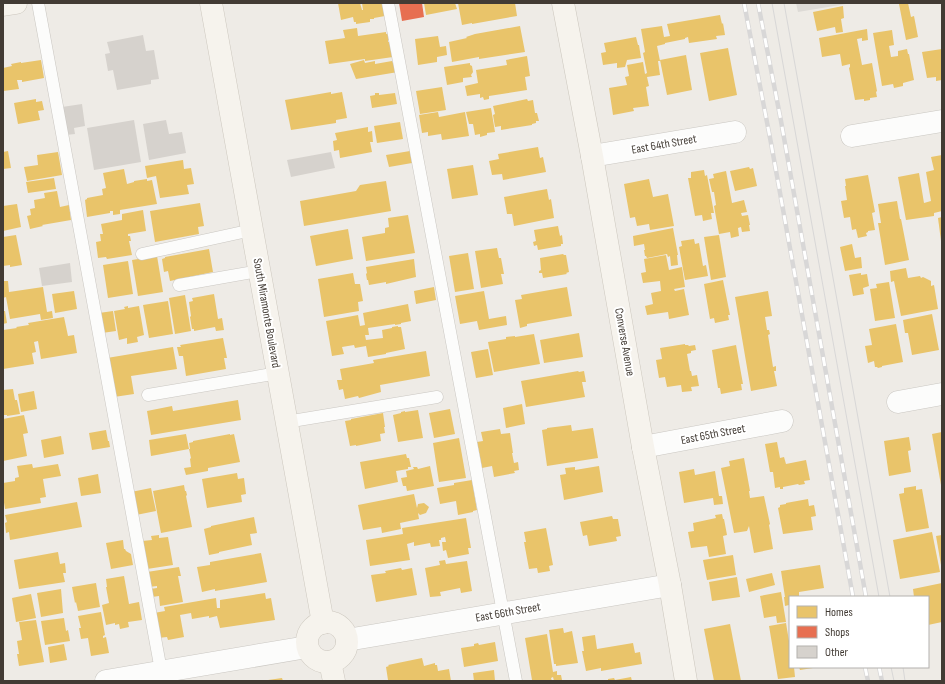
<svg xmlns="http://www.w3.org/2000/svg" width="945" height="684" font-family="'Sofia Sans Condensed',sans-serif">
  <rect width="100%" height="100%" fill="#eeebe6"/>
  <polygon fill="#dddad6" points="796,3 852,3 798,12"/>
  <g fill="#e9c46a">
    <polygon points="338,3 360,3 362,10 363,10 362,3 384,3 385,16 374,18 374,19 370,19 370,22 356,24 356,22 354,22 353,17 341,20"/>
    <polygon points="424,3 455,3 457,9 426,15"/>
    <polygon points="458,3 515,3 517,16 472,24 472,23 462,25"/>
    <polygon points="902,3 908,3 911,17 914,16 918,37 906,40 899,4"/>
    <polygon points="843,6 844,18 841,19 843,32 836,33 835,27 817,31 813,12"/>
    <polygon points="720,15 722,24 723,23 725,35 716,36 717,39 689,43 688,37 685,38 685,39 665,43 665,44 657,46 660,61 658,61 660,75 647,77 649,86 646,87 649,106 633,108 634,111 613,115 609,88 627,85 625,77 629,76 627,65 643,62 645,74 647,73 643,53 645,52 641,29 662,26 664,37 670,36 667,24"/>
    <polygon points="520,26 525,52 479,59 479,57 452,62 449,42 467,38 466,37 475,34"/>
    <polygon points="357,28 358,36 386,32 386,34 390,33 391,40 388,40 388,42 390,42 393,57 365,61 365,59 329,64 325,41 345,38 343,30"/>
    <polygon points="867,29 868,40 862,41 862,38 857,39 862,65 872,63 877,91 876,92 877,97 870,98 870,100 864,101 864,99 855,100 849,68 850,67 850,64 842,66 840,54 822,57 819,38"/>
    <polygon points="892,30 894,45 889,46 891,57 898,56 898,51 907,49 908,54 909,54 914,80 903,83 903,86 894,88 893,84 882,86 873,33"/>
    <polygon points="438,36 440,47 446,46 447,55 437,57 437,62 418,65 415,39"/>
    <polygon points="636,37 638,45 639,45 641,58 627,60 625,67 617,68 617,63 603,65 601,53 606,52 604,43"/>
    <polygon points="728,48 737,95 709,101 700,53"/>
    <polygon points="942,49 942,80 936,81 936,77 927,78 922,52"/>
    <polygon points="686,55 692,90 667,95 660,60"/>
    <polygon points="527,56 530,76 525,77 527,90 489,96 489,99 484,100 483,97 480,98 480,94 467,96 465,86 478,83 476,70 507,65 506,60"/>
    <polygon points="41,60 44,78 22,82 22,80 17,80 19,89 3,91 3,68 12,66 11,64 21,62 21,63"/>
    <polygon points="364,60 365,63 375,61 375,64 392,61 393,63 396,62 398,72 356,79 350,64"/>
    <polygon points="470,63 470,65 472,66 473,72 471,75 472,77 463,78 463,82 447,85 444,67"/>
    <polygon points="442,87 446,110 420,114 416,91"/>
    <polygon points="331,92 331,94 342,92 347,118 336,120 336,123 291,130 285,100"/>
    <polygon points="375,93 379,93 379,95 395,93 397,104 372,108 370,96 375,95"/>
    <polygon points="36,99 36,102 42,101 44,110 38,111 40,120 18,124 14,103"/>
    <polygon points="527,99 528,101 533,100 535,113 537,113 539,121 536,121 536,123 532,124 532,125 501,130 501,126 495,127 493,115 495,114 493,106"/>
    <polygon points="491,108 495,132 487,133 487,135 480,137 480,134 475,135 473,124 469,124 466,112"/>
    <polygon points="438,112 439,117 465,112 469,136 442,140 441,134 428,136 428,132 422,133 419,115"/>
    <polygon points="400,122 403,139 377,143 374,126"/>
    <polygon points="368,127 368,132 372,131 373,142 370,142 372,152 340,158 339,150 334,151 333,141 337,140 335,133"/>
    <polygon points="538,147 540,158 543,157 546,172 503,180 502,174 492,175 489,161 499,159 498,154"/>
    <polygon points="8,151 11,168 3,169 3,152"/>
    <polygon points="410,151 412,163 389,167 386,155"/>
    <polygon points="58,152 62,175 27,181 24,167 38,165 37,155"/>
    <polygon points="942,155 942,211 934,213 934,216 906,220 898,177 919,173 924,203 931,201 926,172 934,170 931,157"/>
    <polygon points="183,160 184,169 191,168 194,184 187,185 189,194 160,198 156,176 147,178 145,166"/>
    <polygon points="473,165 478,195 452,199 447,169"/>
    <polygon points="749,167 750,169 753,168 757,186 735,191 730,171"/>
    <polygon points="124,169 127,184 134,182 134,181 147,179 147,181 152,180 157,204 120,210 120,214 113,215 113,211 110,211 110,213 87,217 85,200 87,199 87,198 103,195 102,189 106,188 103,173"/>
    <polygon points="704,170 705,176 707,175 714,213 711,213 712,219 703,221 702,215 695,216 688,178 691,178 691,172"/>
    <polygon points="726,171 732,203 744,200 747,212 741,213 742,216 748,215 750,225 749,225 750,231 742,232 741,227 738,228 739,236 731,238 730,232 719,234 714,206 716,205 714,192 712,192 709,179 714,178 713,174"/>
    <polygon points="868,175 875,212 872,213 875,230 868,231 868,232 866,233 867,236 858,238 856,229 852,230 850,217 844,218 841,201 847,200 845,186 846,186 845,179"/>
    <polygon points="54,178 56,189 28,193 26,182"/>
    <polygon points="649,179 653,197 668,194 674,226 650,230 649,224 637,226 635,217 630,218 624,184"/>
    <polygon points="386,181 391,211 304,226 300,201 356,191 360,185"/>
    <polygon points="547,189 549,200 551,199 554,218 514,226 512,214 507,214 504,197"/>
    <polygon points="57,191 60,207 69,205 71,220 42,225 43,226 30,229 27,216 31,215 30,209 35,208 34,200 45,198 44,193"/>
    <polygon points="897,201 900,219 901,219 909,260 885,265 878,223 881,223 878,204"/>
    <polygon points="200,203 204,226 198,227 199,234 155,242 150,211"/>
    <polygon points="17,204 21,227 3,231 3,206"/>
    <polygon points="143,210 146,231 128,234 128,236 130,236 131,241 129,241 132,255 107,259 106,257 98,258 96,242 101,241 100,234 103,234 101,224 122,220 122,214"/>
    <polygon points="408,215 415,253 366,261 362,237 385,233 385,228 389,227 388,218"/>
    <polygon points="942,217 942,241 941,241 938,218"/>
    <polygon points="558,226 560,236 562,235 563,244 561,244 561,246 538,250 537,245 534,246 533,242 536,241 534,230"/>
    <polygon points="673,228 678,255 677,255 678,265 671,266 670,256 668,257 667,254 647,258 646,256 645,256 644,250 645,250 644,244 634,246 633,236"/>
    <polygon points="348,229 353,259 316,266 310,236"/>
    <polygon points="16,235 22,265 10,267 10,265 3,266 3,237"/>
    <polygon points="719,235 726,277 711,280 704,237"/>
    <polygon points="694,239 695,244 699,243 703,266 706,265 708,276 685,280 679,247 682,246 681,241"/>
    <polygon points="852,244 855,258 861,257 862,268 845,271 840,247"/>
    <polygon points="497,248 499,258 501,258 504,274 501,274 503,284 481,288 475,251"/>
    <polygon points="209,249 213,272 170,281 168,271 164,272 162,259 165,258 165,257"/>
    <polygon points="468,253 474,289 455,292 449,256"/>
    <polygon points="563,254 564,255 566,255 569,272 566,273 567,274 543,278 542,273 539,273 539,271 541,270 540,258"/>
    <polygon points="666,255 669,270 682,267 685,287 674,289 675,291 684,289 689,315 669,319 668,312 647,315 645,306 653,304 651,293 661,291 660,281 643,283 641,273 646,272 644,259"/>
    <polygon points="157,256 163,292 138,296 132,260"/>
    <polygon points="414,259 416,277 386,284 386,282 369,285 368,280 367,280 366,274 367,273 366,267"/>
    <polygon points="128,261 133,294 108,298 103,265"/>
    <polygon points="906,268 908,278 920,276 921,278 923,277 931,281 931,286 934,285 938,309 901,316 894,281 891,282 890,271"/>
    <polygon points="353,273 355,284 360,284 363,301 358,302 359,311 324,317 318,279"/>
    <polygon points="861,273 861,275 867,274 869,286 863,288 864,294 853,296 849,275"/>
    <polygon points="723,280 730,315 728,315 729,320 715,323 714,318 710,319 704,284"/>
    <polygon points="3,281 8,281 9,292 43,287 47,312 52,311 53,318 41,320 40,314 10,319 6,297 3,298"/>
    <polygon points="889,282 895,318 875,321 870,289 877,288 876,284"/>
    <polygon points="434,287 436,300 416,304 414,291"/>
    <polygon points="567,287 572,316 527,324 527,326 520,328 515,300 522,299 521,295"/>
    <polygon points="74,291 77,309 55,313 52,294"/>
    <polygon points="484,291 489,319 506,316 507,325 479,330 477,321 460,324 455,296"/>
    <polygon points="768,291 772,316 765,317 767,330 769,330 770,334 768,335 773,367 776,366 776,371 774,371 777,386 751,391 735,297"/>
    <polygon points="214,294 218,319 222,318 224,330 216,331 215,327 194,331 194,329 192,329 190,317 191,316 189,302 193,301 192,298"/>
    <polygon points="185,295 191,331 175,334 169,298"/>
    <polygon points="168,301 173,334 149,338 143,305"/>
    <polygon points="408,304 411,321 401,323 401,324 395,325 395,324 368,328 369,335 365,335 366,340 383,338 382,330 392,328 392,327 398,326 398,327 401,327 405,349 386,353 386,354 368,357 366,346 355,348 354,345 342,347 344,354 332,356 326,321 358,315 360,326 365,325 363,313"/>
    <polygon points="128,306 128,308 139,306 144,335 137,337 138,342 127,344 127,338 119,340 114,311 125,309 124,307"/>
    <polygon points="3,311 5,311 7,323 3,324"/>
    <polygon points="113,311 116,331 102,333 99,313"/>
    <polygon points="932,314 939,350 912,355 908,333 905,333 903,320"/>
    <polygon points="64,317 68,336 74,335 77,353 41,359 38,341 34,342 36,352 32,353 34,364 3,369 3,330 17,328 16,327 29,325 28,323"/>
    <polygon points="896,324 903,362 882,366 882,367 878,368 877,367 875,367 874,361 868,363 865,346 872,345 869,329"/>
    <polygon points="579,333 583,357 544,363 540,340"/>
    <polygon points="534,334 540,364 494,372 488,342 506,339 506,337 515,336 515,337"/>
    <polygon points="223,338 227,358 224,358 226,369 186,376 183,356 179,356 177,347 181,347 180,345"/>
    <polygon points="685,344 685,345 688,345 689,346 695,345 696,350 691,351 691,353 687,354 690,371 691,371 692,376 697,375 699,386 691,387 692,391 682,392 681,385 667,387 665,377 659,378 656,360 662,359 660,348"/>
    <polygon points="736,345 743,384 741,384 742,390 721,394 720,388 718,388 712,350"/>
    <polygon points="173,347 177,369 131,376 134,394 114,397 107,358"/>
    <polygon points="488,349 493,375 476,378 471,352"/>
    <polygon points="426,351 430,376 380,385 381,392 359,398 358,396 345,399 343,389 339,390 337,380 342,380 340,369 374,363 373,360"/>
    <polygon points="578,371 579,372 584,371 586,382 582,382 585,397 526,407 521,381"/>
    <polygon points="13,389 15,400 17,400 20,414 7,416 7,415 3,415 3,390"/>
    <polygon points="34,391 37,409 21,412 18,394"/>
    <polygon points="238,400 241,420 151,435 147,411 172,406 173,411"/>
    <polygon points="522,404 525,424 506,428 503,408"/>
    <polygon points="450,409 455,434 434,438 429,413"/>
    <polygon points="418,410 423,438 398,442 393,415 401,413 401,412 405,411 405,412"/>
    <polygon points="383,413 385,427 384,427 385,433 380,434 381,441 356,446 356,445 350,446 345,421 351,420 351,419"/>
    <polygon points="24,415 28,433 23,434 27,456 3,461 3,419"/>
    <polygon points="571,425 572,431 593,428 598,458 547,466 542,430 547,429 547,428"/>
    <polygon points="500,429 501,434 510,433 513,453 512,453 514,463 518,462 519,470 514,471 515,473 494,477 492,466 482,468 477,442 483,441 481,432"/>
    <polygon points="106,430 108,441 109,441 110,447 92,450 89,433"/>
    <polygon points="942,432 942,485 941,485 932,434"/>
    <polygon points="186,434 189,449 151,456 149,440"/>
    <polygon points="230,434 230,435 234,434 240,462 208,468 208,471 186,475 184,468 191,467 190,459 191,458 189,449 190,449 189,443 193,442 193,441"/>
    <polygon points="61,436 64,454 44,458 41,440"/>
    <polygon points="909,437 911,450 908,451 911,472 889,476 884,441"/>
    <polygon points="459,438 466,478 439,482 433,443"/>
    <polygon points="777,442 780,458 784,457 786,464 806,460 810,480 804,481 805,484 799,485 798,484 783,487 783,489 780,489 780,487 775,488 773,472 770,472 765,444"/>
    <polygon points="406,454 407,458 409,458 411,467 408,467 408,469 396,471 398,482 365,489 360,462"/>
    <polygon points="744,458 750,491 749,491 750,498 764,496 770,524 769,525 773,549 754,553 749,526 747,531 734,533 721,468 730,466 729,461"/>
    <polygon points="32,464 33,468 58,464 61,476 43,479 46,497 40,498 41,503 5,509 3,496 3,483 15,481 15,478 19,477 17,466"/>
    <polygon points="430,466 434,486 407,491 406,486 403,486 401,478 407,477 406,471 414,469 413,467 417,467 418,469"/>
    <polygon points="599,466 603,492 564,500 560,475 566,474 565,468 575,467 575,470"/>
    <polygon points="694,469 695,475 715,471 719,496 722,496 723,504 714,505 713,498 684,503 679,472"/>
    <polygon points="237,473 238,479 244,478 246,494 241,495 242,502 207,508 202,479"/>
    <polygon points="98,474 101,493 81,496 78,478"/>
    <polygon points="472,480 477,510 473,511 473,512 458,515 456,501 440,504 437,488 454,485 454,483"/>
    <polygon points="184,485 185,491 186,491 187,495 186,496 192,527 161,533 153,491"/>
    <polygon points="916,486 916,490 922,489 929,528 906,532 899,494 904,493 904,488"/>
    <polygon points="151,488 156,511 136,515 131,492"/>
    <polygon points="414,494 417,508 418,504 424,503 429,507 426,513 420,515 418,513 419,519 400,523 401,529 382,533 381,527 363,530 358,505"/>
    <polygon points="808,499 809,506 814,505 816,516 811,517 813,530 783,534 778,508 780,507 780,505 786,504 786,503"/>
    <polygon points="77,502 82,527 10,540 9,532 6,533 5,523 7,522 5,515"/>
    <polygon points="722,514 723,519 724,519 727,535 723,536 726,554 709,557 707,546 691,548 688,532 694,531 693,523 716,518 715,515"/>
    <polygon points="612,516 613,519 618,519 621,536 616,537 617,541 589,546 587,535 583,536 580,522"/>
    <polygon points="254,517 257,533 250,534 252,545 219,552 219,553 209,555 204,529 211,527 211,526"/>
    <polygon points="466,518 471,548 468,548 469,554 448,558 446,550 443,551 442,542 446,542 445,537 441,538 441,540 439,540 440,546 431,547 430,543 414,546 414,542 407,544 410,560 370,566 366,540 403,534 402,528"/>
    <polygon points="546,528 553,565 549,566 550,571 538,573 537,568 529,569 524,542 526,542 524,532"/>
    <polygon points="932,532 940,572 900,579 893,540"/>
    <polygon points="159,535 159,538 168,537 173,565 147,569 142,541 152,540 151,536"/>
    <polygon points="942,535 942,564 941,565 936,536"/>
    <polygon points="123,540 124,549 125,549 126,551 131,554 133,565 111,569 106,543"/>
    <polygon points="58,552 60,564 65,563 66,573 63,573 65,582 19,589 14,560"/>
    <polygon points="261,553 267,582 215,591 215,589 202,592 197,567 210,565 210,562"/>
    <polygon points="733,555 736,575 707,580 703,560"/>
    <polygon points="445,560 446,564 467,561 472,591 461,593 460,588 440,592 441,596 430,597 425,568 440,565 439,561"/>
    <polygon points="820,565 824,588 799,592 799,596 796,597 790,597 790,608 789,608 789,605 785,606 784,597 785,597 781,571"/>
    <polygon points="179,567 181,576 178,576 183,602 160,606 159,596 152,597 150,589 157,588 157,586 149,587 147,572"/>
    <polygon points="401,568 402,570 412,568 417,595 376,602 371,575 386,573 385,571"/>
    <polygon points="772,573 775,585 749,592 746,579"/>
    <polygon points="124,576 129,604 139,602 142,620 128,622 129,627 120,629 119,624 115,625 115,623 106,625 102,605 109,603 106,587 107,587 106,579"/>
    <polygon points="737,577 740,597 712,601 709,582"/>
    <polygon points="96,583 100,607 78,611 76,602 75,603 72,587"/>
    <polygon points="942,583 942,622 928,625 928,597 914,597 913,589"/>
    <polygon points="61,589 63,613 41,617 37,593"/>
    <polygon points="781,592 786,622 777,623 776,616 764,618 760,596"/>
    <polygon points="265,593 266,599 271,598 275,620 220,628 217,616 209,618 209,616 192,619 191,613 180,615 184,637 168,640 167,637 158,638 154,613 165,611 164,607 216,598 217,608 220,608 220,600"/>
    <polygon points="31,594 36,618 16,622 12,598"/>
    <polygon points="101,612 105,635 103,636 103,638 106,637 109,653 91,656 88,638 81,639 79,628 81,628 78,616"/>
    <polygon points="64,618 66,631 68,630 70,641 45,645 41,621"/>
    <polygon points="36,620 44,662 19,666 17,654 19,654 17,641 22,640 19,622"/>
    <polygon points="786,623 790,647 790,667 794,667 795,677 778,679 769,626"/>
    <polygon points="730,624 741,681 714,681 704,629"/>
    <polygon points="563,628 564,633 572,631 578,663 556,666 556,664 554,664 549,630"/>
    <polygon points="547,634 553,672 557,671 557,675 561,675 562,680 554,681 553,677 551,678 552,681 536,681 536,680 532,680 525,638"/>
    <polygon points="595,635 597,649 633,643 635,653 640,652 642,664 601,671 601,668 586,671 582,651 584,651 582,637"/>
    <polygon points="495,642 498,661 464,667 461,648 474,646 474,644 478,643 479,645"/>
    <polygon points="64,644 67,660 50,663 48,647"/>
    <polygon points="422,658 424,666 435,663 435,665 437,665 438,671 449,669 451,681 390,681 390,680 388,680 386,667 389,666 388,665"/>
    <polygon points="799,667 813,667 813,668 800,670"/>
    <polygon points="494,670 495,681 474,681 473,673"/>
    <polygon points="631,677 632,681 608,681 608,679 614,678 615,680"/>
    <polygon points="282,678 283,681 268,681 268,680"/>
  </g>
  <polygon fill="#e76f51" points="399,3 422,3 424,17 402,21"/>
  <g fill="#d6d2cd">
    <polygon points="143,35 146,51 154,50 159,79 151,80 151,84 117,90 113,70 108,71 105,54 110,53 107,42"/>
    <polygon points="82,104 85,126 74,128 75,134 66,135 62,107"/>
    <polygon points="134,120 141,162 94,170 87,128"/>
    <polygon points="166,120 169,134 182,132 186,153 149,160 143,124"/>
    <polygon points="331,152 335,168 291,177 287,160"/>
    <polygon points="70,263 72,282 42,286 39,268"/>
  </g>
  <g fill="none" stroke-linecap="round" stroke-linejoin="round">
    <defs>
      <g id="lane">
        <polyline points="38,3 162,676"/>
        <polyline points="388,3 516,681"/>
        <polyline points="142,254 252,230"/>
        <polyline points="179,285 259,271"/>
        <polyline points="148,395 278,373"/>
        <polyline points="286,422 437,397"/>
      </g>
      <g id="street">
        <polyline points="852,136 942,121"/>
        <polyline points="592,156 735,132"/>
        <polyline points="898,402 942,394"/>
        <polyline points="643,447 782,421"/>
        <polyline points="347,640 670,585"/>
        <polyline points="106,681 307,647"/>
      </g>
      <g id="secondary">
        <polyline points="211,3 323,623"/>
        <polyline points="563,3 592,156 643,447 670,585 686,681"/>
        <polyline points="3,5 16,3"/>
        <circle cx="327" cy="642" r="20"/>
        <polyline points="330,662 334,681"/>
      </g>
    </defs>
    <use href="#lane" stroke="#cac7c2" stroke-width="13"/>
    <use href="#street" stroke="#cac7c2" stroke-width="23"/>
    <use href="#secondary" stroke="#ccc7be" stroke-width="23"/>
    <use href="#lane" stroke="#fcfcfb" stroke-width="12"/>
    <use href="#street" stroke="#fcfcfb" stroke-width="22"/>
    <use href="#secondary" stroke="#f6f3ed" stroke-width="22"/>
    <g stroke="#d8d7d7" stroke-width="1">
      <polyline points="772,3 879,597"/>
      <polyline points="784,3 890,597"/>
      <polyline points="891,667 894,681"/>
      <polyline points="903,667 905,681"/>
    </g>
    <defs>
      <g id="rail">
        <polyline points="744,3 771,143 853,597"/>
        <polyline points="758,3 781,121 866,597"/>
        <polyline points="865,667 868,681"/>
        <polyline points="879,667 882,681"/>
      </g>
    </defs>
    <use href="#rail" stroke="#d8d7d7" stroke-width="4.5"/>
    <use href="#rail" stroke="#fff" stroke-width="3" stroke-dasharray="9" stroke-linecap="butt"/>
  </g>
  <g text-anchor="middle" stroke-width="4" stroke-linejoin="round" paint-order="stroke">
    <g font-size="12" fill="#423b34" stroke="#fff">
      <text transform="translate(664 144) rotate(-10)" y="4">East 64th Street</text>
      <text transform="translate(267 313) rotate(80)" y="4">South Miramonte Boulevard</text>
      <text transform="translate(625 342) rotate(80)" y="4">Converse Avenue</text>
      <text transform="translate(713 434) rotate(-11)" y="4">East 65th Street</text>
      <text transform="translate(508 612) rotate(-10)" y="4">East 66th Street</text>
    </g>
  </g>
  <rect width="945" height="684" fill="none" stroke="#423b34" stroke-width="8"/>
  <rect x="789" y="596" width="140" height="72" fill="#ffffff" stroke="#b3b1ae"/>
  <rect x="797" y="606" width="20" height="12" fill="#e9c46a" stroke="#b3b1ae"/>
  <text x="825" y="616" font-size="12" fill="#423b34">Homes</text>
  <rect x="797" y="626" width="20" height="12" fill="#e76f51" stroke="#b3b1ae"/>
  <text x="825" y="636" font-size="12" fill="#423b34">Shops</text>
  <rect x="797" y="646" width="20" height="12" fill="#d6d2cd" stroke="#b3b1ae"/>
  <text x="825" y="656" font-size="12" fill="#423b34">Other</text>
</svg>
